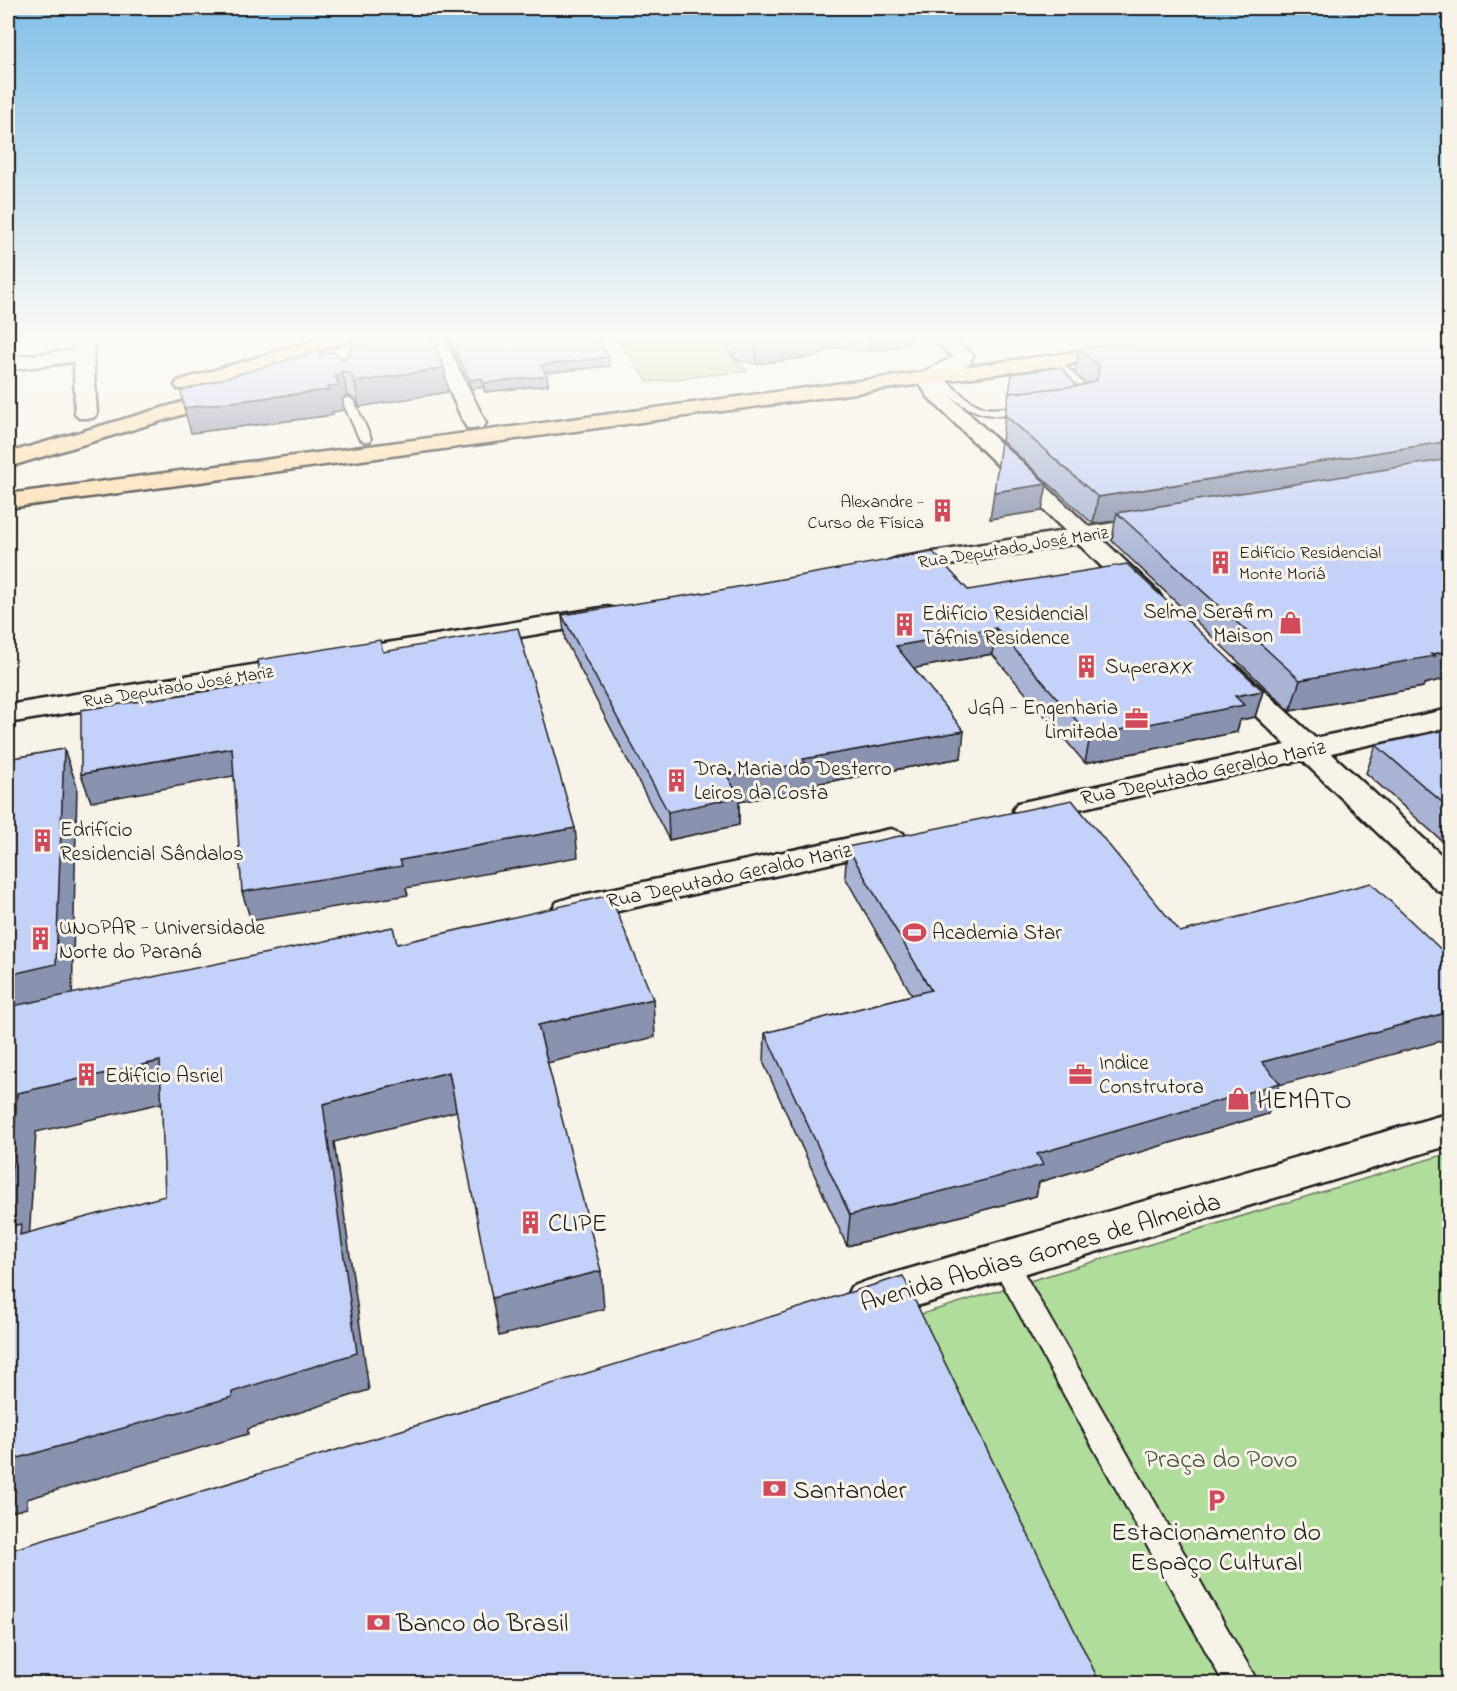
<svg xmlns="http://www.w3.org/2000/svg" width="1457" height="1691" font-family="'Indie Flower',sans-serif">
  <rect width="100%" height="100%" fill="#f7f3e8"/>
  <filter id="ink" filterUnits="userSpaceOnUse"><feTurbulence type="fractalNoise" baseFrequency=".0167" numOctaves="2"/><feDisplacementMap in="SourceGraphic" scale="12" xChannelSelector="R" yChannelSelector="G"/><feConvolveMatrix kernelMatrix="1 2 1 2 8 2 1 2 1" color-interpolation-filters="sRGB"/></filter>
  <g filter="url(#ink)">
    <g fill="#b0dd9b" stroke="#667c5c" stroke-width="1.5">
      <polygon points="616,337 712,337 747,371 648,382"/>
      <polygon points="1449,1153 1449,1683 8,1683 8,1593"/>
    </g>
    <g fill="none" stroke-linecap="round" stroke-linejoin="round">
      <defs>
        <g id="service">
          <polygon points="1051,359 1059,359 1093,393 1092,403 1077,406 1075,403 1083,397 1051,363"/>
          <path d="M932,374H940C953,386 969,404 986,408C1000,411 1027,401 1037,410C1032,415 1023,415 1015,415C975,419 960,405 932,380Z"/>
          <polygon points="348,397 354,401 371,438 370,441 365,442 359,438 342,401"/>
          <polygon points="1004,1251 1013,1254 1259,1684 1224,1684 995,1270 991,1262 995,1254"/>
        </g>
        <g id="minor">
          <polygon points="76,337 94,337 93,355 97,414 93,418 79,418 75,414 74,362 8,370 8,358 74,350"/>
          <polygon points="1157,516 1166,518 1169,523 1166,528 897,574 888,571 884,566 888,561 897,558"/>
          <polygon points="607,607 616,609 620,615 616,621 8,723 8,705"/>
        </g>
        <g id="tertiary">
          <polygon points="425,337 443,337 486,423 483,428 467,428 464,423"/>
          <polygon points="931,337 951,337 973,355 970,364 937,380 943,389 1157,591 1161,597 1157,603 1148,605 1139,603 928,397 916,378 919,374 953,357"/>
          <polygon points="1227,664 1237,666 1315,738 1450,709 1450,727 1331,753 1450,863 1450,894 1438,891 1302,760 1029,820 1018,817 1013,810 1018,803 1286,745 1217,678 1213,672 1217,666"/>
          <polygon points="891,829 903,833 907,840 903,847 569,922 557,918 552,910 557,902 569,898"/>
          <polygon points="1450,1113 1450,1145 867,1321 851,1315 844,1301 851,1287 867,1281"/>
        </g>
        <g id="primary">
          <polygon points="326,337 353,337 351,341 192,389 178,389 175,385 178,381"/>
          <polygon points="1121,346 1128,348 1131,352 1128,356 8,508 8,494"/>
          <polygon points="227,389 234,391 237,395 234,399 8,467 8,453"/>
        </g>
      </defs>
      <use href="#service" stroke="#1c1c1c" stroke-width="4"/>
      <use href="#minor" stroke="#1c1c1c" stroke-width="5"/>
      <use href="#tertiary" stroke="#1c1c1c" stroke-width="5"/>
      <use href="#primary" stroke="#1c1c1c" stroke-width="5"/>
      <use href="#service" fill="#f7f3e8" fill-rule="evenodd"/>
      <use href="#minor" fill="#f7f3e8" fill-rule="evenodd"/>
      <use href="#tertiary" fill="#f7f3e8" fill-rule="evenodd"/>
      <use href="#primary" fill="#fddcac" fill-rule="evenodd"/>
    </g>
    <g fill="#a9b4d5" stroke="#1c1c1c" stroke-width="1.5">
      <polygon points="719,337 917,337 899,347 868,351 842,348 828,349 817,356 756,364 736,360"/>
      <polygon points="1140,337 1449,337 1449,678 1424,684 1423,687 1290,711 1112,541 1115,521 1093,524 1002,441 1005,415 1077,386 1086,384 1075,374 1079,349 1146,341"/>
      <polygon points="449,338 609,366 545,373 547,376 548,385 485,392 483,387 471,389 450,346"/>
      <polygon points="320,355 343,359 444,368 448,392 359,407 355,399 347,395 342,399 344,410 332,412 333,415 191,433"/>
      <polygon points="968,590 1263,691 1255,717 1240,720 1237,732 1085,763 992,654 914,668 961,758 804,786 804,790 739,802 739,825 669,840 565,640 562,615"/>
      <polygon points="1449,729 1449,847 1366,773 1376,745"/>
      <polygon points="847,847 1279,1085 1268,1114 1039,1182 1036,1196 847,1246 764,1064 765,1033 912,995 845,877"/>
    </g>
    <g fill="#8992ae" stroke="#1c1c1c" stroke-width="1.5">
      <polygon points="787,337 843,337 842,348 828,349 817,356 756,364 756,340"/>
      <polygon points="869,337 917,337 899,347 868,351"/>
      <polygon points="1148,337 1171,337 1170,339 1147,342"/>
      <polygon points="609,357 609,366 542,373 541,365"/>
      <polygon points="444,368 448,392 359,407 355,382"/>
      <polygon points="342,371 347,395 342,399 344,410 332,412 333,415 191,433 184,408 327,387 335,376"/>
      <polygon points="547,376 548,385 485,392 484,383"/>
      <polygon points="482,378 483,387 471,389 470,380"/>
      <polygon points="1449,441 1449,467 1117,513 1115,521 1093,524 1098,497"/>
      <polygon points="1047,484 1042,511 990,519 994,492"/>
      <polygon points="996,628 992,654 894,672 896,646"/>
      <polygon points="1449,651 1449,678 1424,684 1423,687 1290,711 1300,680"/>
      <polygon points="1263,691 1255,717 1240,720 1237,732 1085,763 1090,736 1235,696"/>
      <polygon points="964,731 961,758 804,786 804,790 739,802 739,825 669,840 668,812 728,777 803,759"/>
      <polygon points="232,748 239,775 91,802 81,774"/>
      <polygon points="64,749 77,786 72,1003 8,1017 8,975"/>
      <polygon points="575,828 578,857 406,888 408,895 251,921 242,892 400,860"/>
      <polygon points="653,999 655,1037 543,1064 538,1025"/>
      <polygon points="1449,1012 1449,1039 1279,1085 1268,1114 1039,1182 1036,1196 847,1246 850,1215 1037,1154 1262,1062"/>
      <polygon points="160,1061 175,1100 36,1132 29,1240 8,1229 8,1214 17,1093"/>
      <polygon points="449,1072 457,1111 334,1142 369,1390 248,1429 248,1434 27,1499 27,1508 8,1513 8,1461 323,1104"/>
      <polygon points="601,1271 604,1309 499,1336 492,1298"/>
    </g>
    <g fill="#c4d1f8" stroke="#1c1c1c" stroke-width="1.5">
      <polygon points="392,337 430,337 444,368 355,382 351,374 342,371 335,376 339,385 327,387 328,390 184,408 181,391 318,351 320,355 334,352 343,359 349,355 351,347"/>
      <polygon points="454,337 596,337 609,357 541,365 547,376 484,383 482,378 470,380 449,338"/>
      <polygon points="736,337 787,337 756,340"/>
      <polygon points="1178,337 1449,337 1449,441 1098,497 1005,415 1009,393 1083,385 1097,380 1099,366 1079,349"/>
      <polygon points="1061,367 1077,386 1009,393 1012,374"/>
      <polygon points="1001,442 1047,484 994,492"/>
      <polygon points="1449,459 1449,651 1431,654 1435,656 1300,680 1117,513"/>
      <polygon points="933,552 968,590 1127,564 1263,691 1235,696 1244,705 1090,736 996,628 896,646 964,731 803,759 805,763 728,777 739,797 668,812 562,615 709,592"/>
      <polygon points="518,628 575,828 400,860 402,866 242,892 232,748 81,774 81,710 261,683 258,660 380,640 383,652"/>
      <polygon points="1449,729 1449,808 1376,745"/>
      <polygon points="64,749 56,964 8,975 8,759"/>
      <polygon points="1072,800 1180,932 1371,883 1449,957 1449,1012 1262,1062 1280,1083 1037,1154 1043,1165 850,1215 765,1033 931,990 847,847"/>
      <polygon points="610,895 653,999 538,1025 601,1271 492,1298 449,1072 323,1104 357,1353 232,1392 232,1397 8,1461 8,1227 21,1224 20,1235 165,1196 160,1061 17,1093 8,1214 8,1007 393,927 397,944"/>
      <polygon points="903,1276 1100,1683 8,1683 8,1551"/>
    </g>
  </g>
  <linearGradient id="sky" x2="0" y2="1"><stop stop-color="#82c0e9"/><stop offset="0.59" stop-color="#fbfaf5"/><stop offset="1" stop-color="#fbfaf5" stop-opacity="0"/></linearGradient>
  <rect width="1457" height="573" fill="url(#sky)"/>
  <defs>
    <symbol id="building-bare" viewBox="-9 -9 18 18"><path d="M-4-6H4V6H1V3H-1V6H-4ZM-2.5-4.3h1.7v1.8h-1.7ZM.8-4.3h1.7v1.8H.8ZM-2.5-1h1.7V.8h-1.7ZM.8-1h1.7V.8H.8Z" fill="#d1495b" stroke="#f7f3e8" stroke-width="2.5" paint-order="stroke"/></symbol>
    <symbol id="shop-bare" viewBox="-9 -9 18 18"><path d="M-5-2.5h2.3a2.7 3.5 0 0 1 5.4 0H5L5.5 6h-11ZM-1.5-2.5h3a1.5 2.3 0 0 0-3 0Z" fill="#d1495b" stroke="#f7f3e8" stroke-width="2.5" paint-order="stroke"/></symbol>
    <symbol id="office-bare" viewBox="-9 -9 18 18"><path d="M-6-3h4V-5.5h4V-3h4V5H-6ZM-1-4.5V-3h2v-1.5ZM-6 0V1H6V0Z" fill="#d1495b" stroke="#f7f3e8" stroke-width="2.5" paint-order="stroke"/></symbol>
    <symbol id="stadium-bare" viewBox="-9 -9 18 18"><path d="M0-5a6.5 5 0 1 0 0 10a6.5 5 0 1 0 0-10ZM-3.5-1.8h7v3.6h-7Z" fill="#d1495b" stroke="#f7f3e8" stroke-width="2.5" paint-order="stroke"/></symbol>
    <symbol id="bank-bare" viewBox="-9 -9 18 18"><path d="M-6-4H6V4H-6ZM0-2.3a2.3 2.3 0 1 0 0 4.6a2.3 2.3 0 1 0 0-4.6Z" fill="#d1495b" stroke="#f7f3e8" stroke-width="2.5" paint-order="stroke"/></symbol>
    <symbol id="parking-bare" viewBox="-9 -9 18 18"><path d="M-3.5-5.5H1a3.5 3.5 0 0 1 0 7H-1V5.5H-3.5ZM-1-3.4V-.6H.8a1.4 1.4 0 0 0 0-2.8Z" fill="#d1495b" stroke="#f7f3e8" stroke-width="2.5" paint-order="stroke"/></symbol>
  </defs>
  <g fill-rule="evenodd">
    <use href="#building-bare" x="926" y="494" width="33" height="33"/>
    <use href="#building-bare" x="1204" y="546" width="33" height="33"/>
    <use href="#shop-bare" x="1274" y="606" width="33" height="33"/>
    <use href="#building-bare" x="888" y="608" width="33" height="33"/>
    <use href="#building-bare" x="1070" y="650" width="33" height="33"/>
    <use href="#office-bare" x="1120" y="702" width="33" height="33"/>
    <use href="#building-bare" x="660" y="764" width="33" height="33"/>
    <use href="#building-bare" x="26" y="824" width="33" height="33"/>
    <use href="#stadium-bare" x="898" y="916" width="33" height="33"/>
    <use href="#building-bare" x="24" y="922" width="33" height="33"/>
    <use href="#office-bare" x="1064" y="1058" width="33" height="33"/>
    <use href="#building-bare" x="70" y="1058" width="33" height="33"/>
    <use href="#shop-bare" x="1222" y="1082" width="33" height="33"/>
    <use href="#building-bare" x="514" y="1206" width="33" height="33"/>
    <use href="#bank-bare" x="758" y="1472" width="33" height="33"/>
    <use href="#parking-bare" x="1200" y="1484" width="33" height="33"/>
    <use href="#bank-bare" x="362" y="1606" width="33" height="33"/>
  </g>
  <g text-anchor="middle" stroke-width="6" stroke-linejoin="round" paint-order="stroke">
    <g font-size="18" fill="#1c1c1c" stroke="#f7f3e8" text-anchor="end">
      <text x="924" y="507">Alexandre -<tspan x="924" dy="21">Curso de Física</tspan></text>
      <text x="1239" y="558" text-anchor="start">Edifício Residencial<tspan x="1239" dy="21">Monte Moriá</tspan></text>
    </g>
    <g font-size="18" fill="#1c1c1c" stroke="#f7f3e8">
      <text transform="translate(1013 547) rotate(-9)" y="6">Rua Deputado José Mariz</text>
      <text transform="translate(178 686) rotate(-9)" y="6">Rua Deputado José Mariz</text>
    </g>
    <g font-size="21" fill="#1c1c1c" stroke="#f7f3e8" text-anchor="start">
      <text x="1273" y="618" text-anchor="end">Selma Serafim<tspan x="1273" dy="24">Maison</tspan></text>
      <text x="922" y="620">Edifício Residencial<tspan x="922" dy="24">Táfnis Residence</tspan></text>
      <text x="1105" y="673">SuperaXX</text>
      <text x="1118" y="714" text-anchor="end">JGA - Engenharia<tspan x="1118" dy="24">Limitada</tspan></text>
      <text x="694" y="775">Dra. Maria do Desterro<tspan x="694" dy="24">Leiros da Costa</tspan></text>
      <text x="60" y="836">Edrifício<tspan x="60" dy="24">Residencial Sândalos</tspan></text>
      <text x="59" y="934">UNOPAR - Universidade<tspan x="59" dy="24">Norte do Paraná</tspan></text>
      <text x="932" y="939">Academia Star</text>
      <text x="1099" y="1069">Indice<tspan x="1099" dy="24">Construtora</tspan></text>
      <text x="105" y="1082">Edifício Asriel</text>
    </g>
    <g font-size="21" fill="#1c1c1c" stroke="#f7f3e8">
      <text transform="translate(1203 772) rotate(-12)" y="7">Rua Deputado Geraldo Mariz</text>
      <text transform="translate(729 875) rotate(-12)" y="7">Rua Deputado Geraldo Mariz</text>
    </g>
    <g font-size="26" fill="#1c1c1c" stroke="#f7f3e8" text-anchor="start">
      <text x="1257" y="1108">HEMATO</text>
      <text x="548" y="1231">CLIPE</text>
      <text x="793" y="1498">Santander</text>
      <text x="1216" y="1540" text-anchor="middle">Estacionamento do<tspan x="1216" dy="30">Espaço Cultural</tspan></text>
      <text x="396" y="1631">Banco do Brasil</text>
    </g>
    <g font-size="26" fill="#1c1c1c" stroke="#f7f3e8">
      <text transform="translate(1040 1251) rotate(-16)" y="9">Avenida Abdias Gomes de Almeida</text>
    </g>
    <g font-size="26" fill="#485642" stroke="#f7f3e8">
      <text x="1221" y="1467">Praça do Povo</text>
    </g>
  </g>
  <rect width="1457" height="1691" fill="none" stroke="#f7f3e8" stroke-width="30"/>
  <rect x="15" y="15" width="1427" height="1661" fill="none" stroke="#1c1c1c" stroke-width="2" filter="url(#ink)"/>
</svg>
